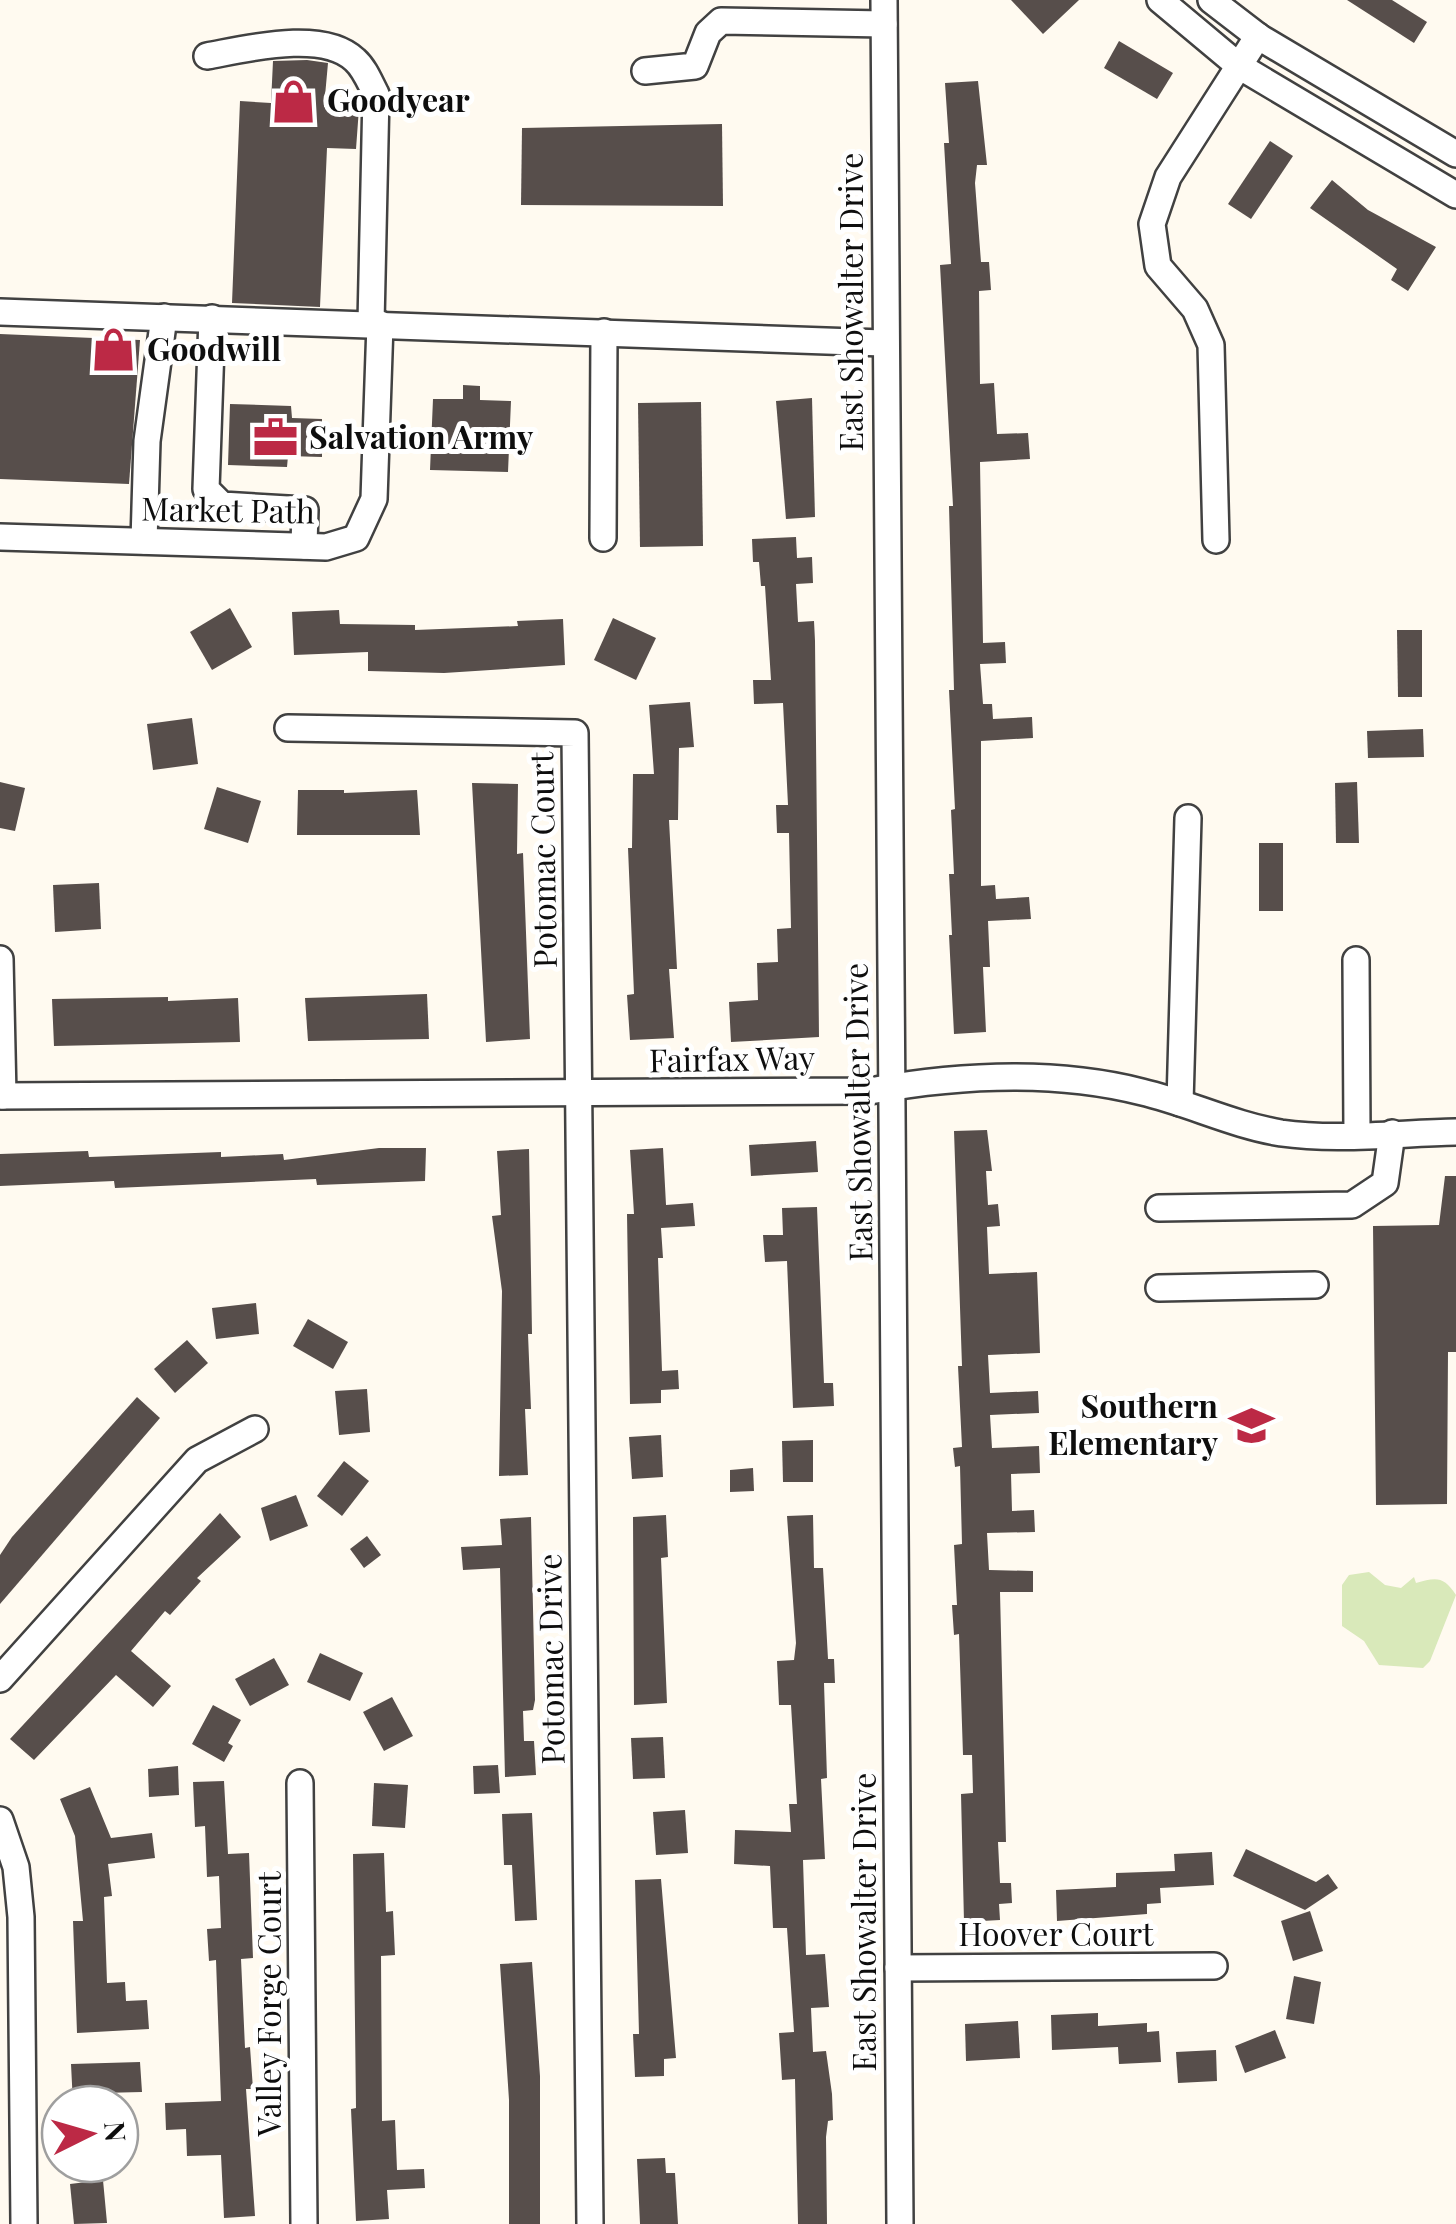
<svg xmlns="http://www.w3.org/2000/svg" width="1456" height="2224" font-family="'Playfair Display',serif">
  <rect width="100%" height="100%" fill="#fffaf0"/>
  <path fill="#d9e9ba" d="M1369,1572L1385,1585L1401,1588L1414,1577L1416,1583C1436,1577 1444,1576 1456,1595L1430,1661L1423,1668L1379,1665L1364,1641L1342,1626V1585L1349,1575Z"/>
  <g fill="#574e4b">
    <polygon points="1011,0 1079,0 1043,34"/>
    <polygon points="1347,0 1392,0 1427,22 1414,43"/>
    <polygon points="1119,41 1173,73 1157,99 1104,68"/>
    <polygon points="307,60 328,63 324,107 359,108 356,149 327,148 320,307 232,303 240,101 271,103 273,61"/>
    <polygon points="978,81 987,165 977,165 975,183 981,262 989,262 991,290 979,291 980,384 994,383 997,434 1028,433 1030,459 980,462 983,643 1005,642 1006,663 980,664 983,704 992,704 993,719 1032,717 1033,738 981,741 981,886 995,885 996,899 1029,897 1031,919 988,921 990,967 983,967 986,1032 954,1034 949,935 952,935 949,874 954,874 951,810 955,809 949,690 954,690 949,506 953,506 940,265 951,264 944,143 949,143 945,83"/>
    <polygon points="722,124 723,206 521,205 522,128"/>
    <polygon points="1270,141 1293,156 1251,219 1228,204"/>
    <polygon points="1332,180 1368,210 1436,247 1408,291 1391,280 1397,269 1310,208"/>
    <polygon points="0,334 140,340 129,484 0,479"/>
    <polygon points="463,385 480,386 480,400 511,401 508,472 430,470 433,399 463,399"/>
    <polygon points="812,398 815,517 786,519 776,401"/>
    <polygon points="701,402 703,546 640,547 638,403"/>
    <polygon points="230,404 291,406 292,418 322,419 322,457 288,456 287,467 228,465"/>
    <polygon points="796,537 797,558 812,557 813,583 796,584 798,622 814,621 815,641 819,1037 731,1042 729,1002 758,1000 757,963 778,962 777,929 791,928 789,833 777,833 776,805 788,805 783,703 754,704 753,680 771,680 765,586 761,586 759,562 753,562 752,539"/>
    <polygon points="230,608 252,647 212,670 190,632"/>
    <polygon points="339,610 340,624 415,625 415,630 518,626 517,621 563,619 565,665 444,673 368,671 368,652 294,655 292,612"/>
    <polygon points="613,618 656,638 636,680 594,660"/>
    <polygon points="1397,630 1422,630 1422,697 1398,697"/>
    <polygon points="690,702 694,747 679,748 678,820 669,820 677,969 669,969 674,1038 630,1040 627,995 634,994 628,848 632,848 633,774 654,774 649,705"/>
    <polygon points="192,718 198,764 153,770 147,724"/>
    <polygon points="1423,729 1424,757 1368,758 1367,731"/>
    <polygon points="0,782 25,788 15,831 0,828"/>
    <polygon points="1357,782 1359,843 1336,843 1335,783"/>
    <polygon points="472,783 518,784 517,854 523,853 530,1039 486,1042"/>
    <polygon points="217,787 261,801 248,843 204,829"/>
    <polygon points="298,790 344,790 344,793 417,790 420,835 297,835"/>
    <rect x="1259" y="843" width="24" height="68"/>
    <polygon points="99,883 101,929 55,932 53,885"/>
    <polygon points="427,994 429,1039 308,1041 305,998"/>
    <polygon points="168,997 168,1001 238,998 240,1042 54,1046 52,999"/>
    <polygon points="987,1130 992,1171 986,1171 988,1205 998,1204 1000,1226 987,1227 989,1274 1037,1272 1040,1353 988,1355 990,1393 1038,1391 1039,1413 990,1415 992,1448 1039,1446 1040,1473 1011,1474 1012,1511 1034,1510 1035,1532 987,1533 989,1570 1033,1571 1033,1592 1000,1592 1006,1842 998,1842 1000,1883 1011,1883 1012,1903 999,1904 1000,1920 964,1922 961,1794 973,1793 972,1755 963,1755 959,1634 954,1635 952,1605 957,1605 954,1545 962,1544 960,1466 955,1467 953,1448 962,1447 958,1366 962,1366 954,1131"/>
    <polygon points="816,1141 818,1172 751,1176 749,1145"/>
    <polygon points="379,1148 426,1148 425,1181 317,1185 316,1179 115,1188 114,1181 0,1186 0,1154 88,1151 89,1157 221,1152 221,1157 283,1154 284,1160"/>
    <polygon points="663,1148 666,1205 693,1203 695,1226 661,1228 663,1258 658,1258 662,1371 678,1370 679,1389 661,1390 661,1403 630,1404 627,1214 634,1214 630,1150"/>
    <polygon points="529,1149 532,1334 528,1334 531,1409 525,1409 528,1475 499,1476 502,1291 492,1216 501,1215 497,1151"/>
    <polygon points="1445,1176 1456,1176 1456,1352 1448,1352 1447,1504 1376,1505 1373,1226 1439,1225"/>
    <polygon points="817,1207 824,1383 833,1383 834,1406 793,1408 787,1261 765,1262 763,1235 783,1235 782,1208"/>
    <polygon points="256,1303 259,1334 216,1339 212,1308"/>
    <polygon points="308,1319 348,1342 333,1369 293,1346"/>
    <polygon points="187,1340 208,1363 175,1393 154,1369"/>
    <polygon points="367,1389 370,1432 339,1435 335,1391"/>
    <polygon points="137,1397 160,1418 0,1604 0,1555 12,1537"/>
    <polygon points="661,1435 663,1477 632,1479 629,1437"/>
    <polygon points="813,1440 813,1482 783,1482 782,1441"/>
    <polygon points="344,1461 369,1481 342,1516 317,1496"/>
    <polygon points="753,1468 754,1491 730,1492 730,1470"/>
    <polygon points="296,1495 308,1526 270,1541 261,1508"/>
    <polygon points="220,1513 241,1537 197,1578 201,1581 170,1615 165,1611 131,1651 171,1686 153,1707 116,1675 34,1760 10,1739"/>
    <polygon points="666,1515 668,1557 661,1558 667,1703 634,1705 633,1517"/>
    <polygon points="813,1515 814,1568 823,1568 828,1659 834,1659 835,1683 824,1683 827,1778 821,1779 825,1859 803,1860 806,1955 825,1954 829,2007 811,2008 813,2052 826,2051 832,2094 833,2120 828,2121 826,2137 827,2224 798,2224 795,2079 782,2080 779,2033 794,2032 787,1928 773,1928 770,1866 734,1864 735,1830 791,1832 789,1804 797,1804 791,1705 779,1705 777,1661 794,1660 796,1643 787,1516"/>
    <polygon points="531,1517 535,1700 533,1710 523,1711 524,1741 534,1741 536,1775 505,1777 500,1568 463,1570 461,1547 502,1545 500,1519"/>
    <polygon points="367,1536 381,1555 364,1568 350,1549"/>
    <polygon points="320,1653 363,1673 350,1701 307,1682"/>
    <polygon points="274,1658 289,1685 250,1706 235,1679"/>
    <polygon points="392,1697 413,1736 384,1751 363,1712"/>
    <polygon points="213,1705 241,1720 228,1743 233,1746 224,1762 192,1744"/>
    <polygon points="663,1737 665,1778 633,1779 631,1738"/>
    <polygon points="498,1765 500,1793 474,1794 473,1766"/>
    <polygon points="178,1766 179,1795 149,1797 148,1769"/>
    <polygon points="224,1781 228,1854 249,1853 253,1958 241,1959 245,2048 250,2047 253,2089 246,2089 255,2216 224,2218 221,2155 187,2156 186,2129 166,2130 165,2103 221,2101 216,1960 209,1961 207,1929 221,1928 219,1876 207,1877 205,1826 195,1827 193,1782"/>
    <polygon points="374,1783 408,1785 405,1828 372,1826"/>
    <polygon points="90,1787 111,1838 152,1833 155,1858 108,1864 112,1896 104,1897 107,1983 125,1982 126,2001 147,2000 149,2029 77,2033 73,1921 83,1921 75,1836 60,1799"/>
    <polygon points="685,1810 688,1853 656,1855 653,1812"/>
    <polygon points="532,1813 537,1920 515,1921 512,1865 504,1865 502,1814"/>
    <polygon points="1246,1849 1316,1882 1328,1874 1338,1888 1305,1910 1233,1876"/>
    <polygon points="1212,1852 1214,1885 1160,1888 1161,1903 1147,1904 1147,1914 1057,1921 1056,1890 1116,1887 1116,1873 1175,1871 1174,1854"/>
    <polygon points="384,1853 386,1912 393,1911 395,1955 381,1956 382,2121 395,2120 397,2170 424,2169 425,2188 387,2190 389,2219 356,2221 351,2109 356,2108 353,1854"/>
    <polygon points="661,1879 676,2058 664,2059 664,2076 635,2077 633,2034 639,2034 635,1880"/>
    <polygon points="1310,1911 1323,1951 1293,1961 1281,1921"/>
    <polygon points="532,1962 540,2076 540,2224 509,2224 509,2100 500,1964"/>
    <polygon points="1294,1976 1321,1982 1314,2024 1286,2019"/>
    <polygon points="1098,2013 1098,2026 1147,2023 1147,2032 1159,2031 1161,2062 1119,2064 1118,2047 1052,2050 1051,2015"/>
    <polygon points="1018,2021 1020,2058 966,2061 965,2024"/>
    <polygon points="1275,2030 1286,2058 1245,2073 1235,2046"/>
    <polygon points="1216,2050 1217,2081 1178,2083 1176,2052"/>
    <polygon points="140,2062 142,2092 101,2093 102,2104 73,2104 71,2064"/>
    <polygon points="665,2158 666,2173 675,2173 678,2224 640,2224 637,2159"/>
    <polygon points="103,2180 107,2223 74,2224 70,2184"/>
  </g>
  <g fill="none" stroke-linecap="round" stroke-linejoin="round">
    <defs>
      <g id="minor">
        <polyline points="884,0 900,2224"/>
        <polyline points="1160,0 1239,66 1456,195"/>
        <polyline points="1211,0 1259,37 1456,154"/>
        <path d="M207,56C246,49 323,29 355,60C365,69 370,83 376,94L371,323"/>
        <polyline points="645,71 695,66 708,33 721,21 884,24"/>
        <polyline points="0,312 883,343"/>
        <polyline points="212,318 206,489 222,505 305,510 304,546"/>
        <polyline points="0,537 326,547 356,538 374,499 380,324"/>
        <polyline points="603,538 604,332"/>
        <polyline points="1216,540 1211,345 1195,309 1158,266 1152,224 1168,177 1258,36"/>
        <polyline points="144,541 147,441 164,317"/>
        <polyline points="288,728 575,733 590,2224"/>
        <polyline points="0,959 3,1096"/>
        <polyline points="1356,960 1357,1133"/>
        <path d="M0,1096L870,1091C958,1075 1055,1070 1142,1092C1189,1103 1233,1125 1281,1133C1337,1141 1400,1133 1456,1132"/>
        <polyline points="1180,1103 1188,818"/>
        <polyline points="1159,1208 1352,1205 1385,1183 1392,1133"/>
        <polyline points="1159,1288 1315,1285"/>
        <polyline points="0,1679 197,1460 255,1429"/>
        <polyline points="300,1783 304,2224"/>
        <polyline points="0,1820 16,1867 21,1917 24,2224"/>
        <polyline points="898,1968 1214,1966"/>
      </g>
    </defs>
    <use href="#minor" stroke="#414141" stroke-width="30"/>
    <use href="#minor" stroke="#fff" stroke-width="25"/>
  </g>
  <defs>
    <symbol id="shop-bare" viewBox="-9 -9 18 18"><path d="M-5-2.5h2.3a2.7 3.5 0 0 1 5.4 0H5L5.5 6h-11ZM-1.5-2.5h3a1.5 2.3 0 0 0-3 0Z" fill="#bc2945" stroke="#fff" stroke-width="2.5" paint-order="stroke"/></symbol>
    <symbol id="office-bare" viewBox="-9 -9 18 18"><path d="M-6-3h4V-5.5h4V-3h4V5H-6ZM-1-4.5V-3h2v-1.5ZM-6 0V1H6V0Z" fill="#bc2945" stroke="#fff" stroke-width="2.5" paint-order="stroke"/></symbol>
    <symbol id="school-bare" viewBox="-9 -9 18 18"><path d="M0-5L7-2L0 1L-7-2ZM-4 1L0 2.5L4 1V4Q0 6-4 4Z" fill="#bc2945" stroke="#fff" stroke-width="2.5" paint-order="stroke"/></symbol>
  </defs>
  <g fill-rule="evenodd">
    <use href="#shop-bare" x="262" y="70" width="63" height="63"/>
    <use href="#shop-bare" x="82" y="318" width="63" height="63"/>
    <use href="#office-bare" x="244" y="406" width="63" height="63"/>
    <use href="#school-bare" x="1220" y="1394" width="63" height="63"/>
  </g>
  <g text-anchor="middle" stroke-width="10" stroke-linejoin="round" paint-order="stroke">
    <g font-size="32" font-weight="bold" fill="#0e0e0e" stroke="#fff" text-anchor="start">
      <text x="327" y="112">Goodyear</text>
      <text x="147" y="361">Goodwill</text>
      <text x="309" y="449">Salvation Army</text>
      <text x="1218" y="1418" text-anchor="end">Southern<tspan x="1218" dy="37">Elementary</tspan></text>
    </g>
    <g font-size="32" fill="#0e0e0e" stroke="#fff">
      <text transform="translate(852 302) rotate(-90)" y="11">East Showalter Drive</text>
      <text transform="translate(228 511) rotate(1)" y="11">Market Path</text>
      <text transform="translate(544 860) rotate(-91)" y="11">Potomac Court</text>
      <text transform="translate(732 1060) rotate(-1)" y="11">Fairfax Way</text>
      <text transform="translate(859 1112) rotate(-91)" y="11">East Showalter Drive</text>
      <text transform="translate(552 1659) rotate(-91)" y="11">Potomac Drive</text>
      <text transform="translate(865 1922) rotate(-90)" y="11">East Showalter Drive</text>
      <text x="1056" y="1946">Hoover Court</text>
      <text transform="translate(270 2004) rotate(-90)" y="11">Valley Forge Court</text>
    </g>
  </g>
  <g transform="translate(90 2134) rotate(85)"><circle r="48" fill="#ffffff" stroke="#9f9f9f" stroke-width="2.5"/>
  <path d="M0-8L18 38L0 25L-18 38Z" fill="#bc2945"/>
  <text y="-15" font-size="28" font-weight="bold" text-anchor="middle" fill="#0e0e0e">N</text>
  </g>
</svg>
